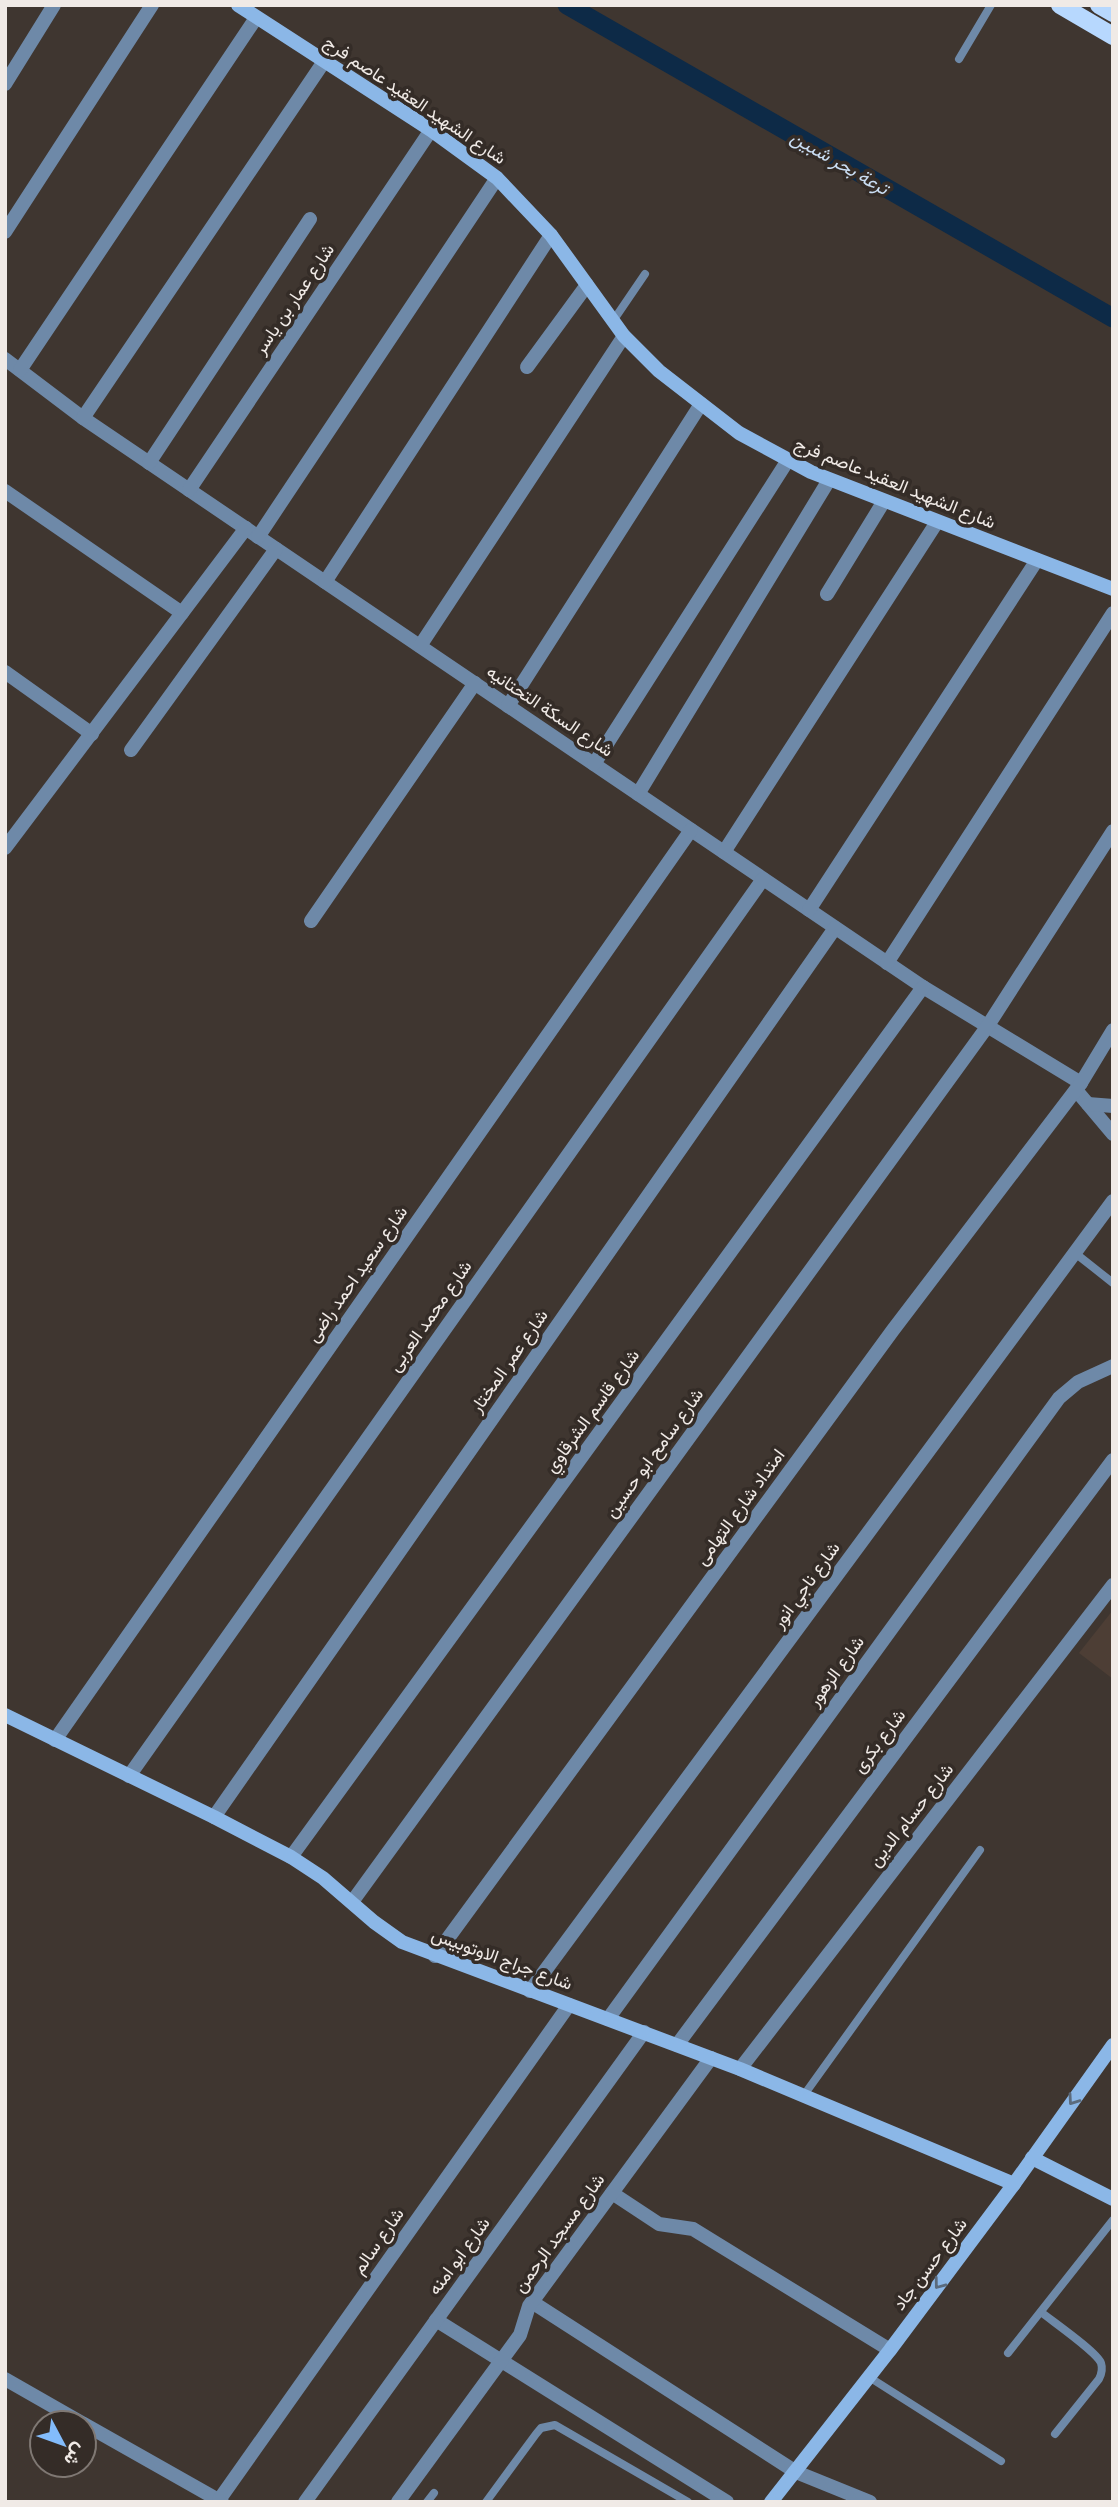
<svg xmlns="http://www.w3.org/2000/svg" width="1118" height="2507" font-family="Ubuntu,Vazirmatn,sans-serif">
  <rect width="100%" height="100%" fill="#3f3630"/>
  <polygon fill="#4d3e35" points="1113,1610 1113,1679 1079,1653"/>
  <g fill="none" stroke-linecap="round" stroke-linejoin="round">
    <polyline stroke="#0d2a47" stroke-width="19" points="567,5 1113,318"/>
    <g stroke="#6e89a8" stroke-width="8">
      <polyline points="959,59 991,5"/>
      <polyline points="613,321 645,274"/>
      <polyline points="1075,1253 1113,1283"/>
      <polyline points="804,2095 980,1850"/>
      <path d="M1041,2312C1052,2321 1097,2352 1101,2363C1103,2369 1102,2373 1099,2379L1055,2434"/>
      <polyline points="1008,2353 1113,2220"/>
      <polyline points="869,2377 1001,2461"/>
      <polyline points="427,2502 434,2493"/>
      <polyline points="486,2502 536,2434 541,2428 555,2425 688,2502"/>
    </g>
    <g stroke="#6e89a8" stroke-width="14">
      <polyline points="5,84 54,5"/>
      <polyline points="5,232 152,5"/>
      <polyline points="5,359 83,418 923,987 1081,1083"/>
      <polyline points="527,367 587,285"/>
      <polyline points="20,370 256,18"/>
      <polyline points="83,418 325,60"/>
      <polyline points="149,463 310,219"/>
      <polyline points="189,490 431,130"/>
      <polyline points="5,491 182,613"/>
      <polyline points="258,537 497,178"/>
      <polyline points="325,582 551,235"/>
      <polyline points="827,594 884,501"/>
      <polyline points="420,646 624,336"/>
      <polyline points="5,672 92,734"/>
      <polyline points="508,706 701,404"/>
      <polyline points="131,750 276,549"/>
      <polyline points="594,764 788,460"/>
      <polyline points="638,794 829,480"/>
      <polyline points="5,848 246,528"/>
      <polyline points="724,852 937,522"/>
      <polyline points="809,910 1037,560"/>
      <polyline points="311,921 475,683"/>
      <polyline points="887,963 1113,613"/>
      <polyline points="1076,1090 1113,1134"/>
      <polyline points="1088,1104 1113,1106"/>
      <polyline points="55,1740 691,830"/>
      <polyline points="129,1776 763,879"/>
      <polyline points="214,1817 835,928"/>
      <polyline points="291,1857 923,987"/>
      <polyline points="352,1902 987,1027 1113,831"/>
      <polyline points="435,1956 893,1330 1081,1083 1113,1030"/>
      <polyline points="530,1991 1113,1201"/>
      <polyline points="608,2019 1059,1398 1078,1382 1113,1366"/>
      <polyline points="677,2045 1113,1460"/>
      <polyline points="740,2069 1113,1585"/>
      <polyline points="612,2193 659,2224 693,2229 890,2350"/>
      <polyline points="532,2302 796,2472 870,2502"/>
      <polyline points="436,2320 727,2502"/>
      <polyline points="5,2379 82,2423"/>
      <polyline points="84,2424 222,2502"/>
      <polyline points="219,2500 569,2005"/>
      <polyline points="305,2502 644,2032"/>
      <polyline points="398,2502 520,2335 529,2306 711,2058"/>
    </g>
    <g stroke="#8bb7e7" stroke-width="14">
      <polyline points="238,5 431,130 497,178 551,235 624,336 659,371 739,433 811,472 1113,589"/>
      <polyline points="5,1715 214,1817 291,1857 323,1878 374,1922 402,1942 740,2069 1014,2184"/>
      <polyline points="1032,2158 1113,2199"/>
      <polyline points="771,2502 890,2350 1014,2184 1113,2045"/>
    </g>
    <g stroke="#b7d8fe" stroke-width="18">
      <polyline points="1060,5 1113,36"/>
      <polyline points="1099,5 1113,13"/>
    </g>
  </g>
  <defs><path id="oneway-chevron" d="M-2-3.5L2.5 0L-2 3.5" fill="none" stroke-width="1.6" stroke-linecap="round" stroke-linejoin="round" transform="scale(1.75)"/></defs>
  <g stroke="#5b6b7d">
    <use href="#oneway-chevron" transform="translate(1073 2100) rotate(125)"/>
    <use href="#oneway-chevron" transform="translate(939 2284) rotate(127)"/>
  </g>
  <g text-anchor="middle" stroke-width="7" stroke-linejoin="round" paint-order="stroke">
    <g font-size="18" fill="#f0eae6" stroke="#342c27">
      <text transform="translate(415 100) rotate(34)" y="6">شارع الشهيد العقيد عاصم فرج</text>
      <text transform="translate(294 299) rotate(-56)" y="6">شارع عمار بن ياسر</text>
      <text transform="translate(895 483) rotate(22)" y="6">شارع الشهيد العقيد عاصم فرج</text>
      <text transform="translate(550 711) rotate(34)" y="6">شارع السكة التحتانيه</text>
      <text transform="translate(357 1274) rotate(-55)" y="6">شارع سعيد احمد راضى</text>
      <text transform="translate(430 1316) rotate(-55)" y="6">شارع محمد العربى</text>
      <text transform="translate(509 1361) rotate(-55)" y="6">شارع عمر المختار</text>
      <text transform="translate(592 1411) rotate(-54)" y="6">شارع قاسم الشرقاوي</text>
      <text transform="translate(654 1453) rotate(-54)" y="6">شارع سامح ابو حسين</text>
      <text transform="translate(740 1507) rotate(-54)" y="6">امتداد شارع التهامى</text>
      <text transform="translate(806 1585) rotate(-54)" y="6">شارع ناجي انور</text>
      <text transform="translate(836 1671) rotate(-54)" y="6">شارع الزهور</text>
      <text transform="translate(879 1741) rotate(-53)" y="6">شارع بكرى</text>
      <text transform="translate(911 1815) rotate(-52)" y="6">شارع حسام الدين</text>
      <text transform="translate(502 1959) rotate(20)" y="6">شارع جراج الاوتوبيس</text>
      <text transform="translate(559 2233) rotate(-54)" y="6">شارع مسجد الرحمن</text>
      <text transform="translate(378 2241) rotate(-55)" y="6">شارع سالم</text>
      <text transform="translate(459 2256) rotate(-54)" y="6">شارع ابو امنه</text>
      <text transform="translate(930 2264) rotate(-53)" y="6">شارع حسن جاد</text>
    </g>
    <g font-size="19" font-style="italic" fill="#cadef4" stroke="#342c27">
      <text transform="translate(840 162) rotate(30)" y="7">ترعة بحر شبين</text>
    </g>
  </g>
  <rect width="1118" height="2507" fill="none" stroke="#f0eae6" stroke-width="14"/>
  <g transform="translate(63 2444) rotate(131)"><circle r="33" fill="#342c27" stroke="#7f7873" stroke-width="2"/>
  <path d="M0-5L12 26L0 18L-12 26Z" fill="#83bcfb"/>
  <text y="-10" font-size="19" font-weight="bold" text-anchor="middle" fill="#f0eae6">ش</text>
  </g>
</svg>
